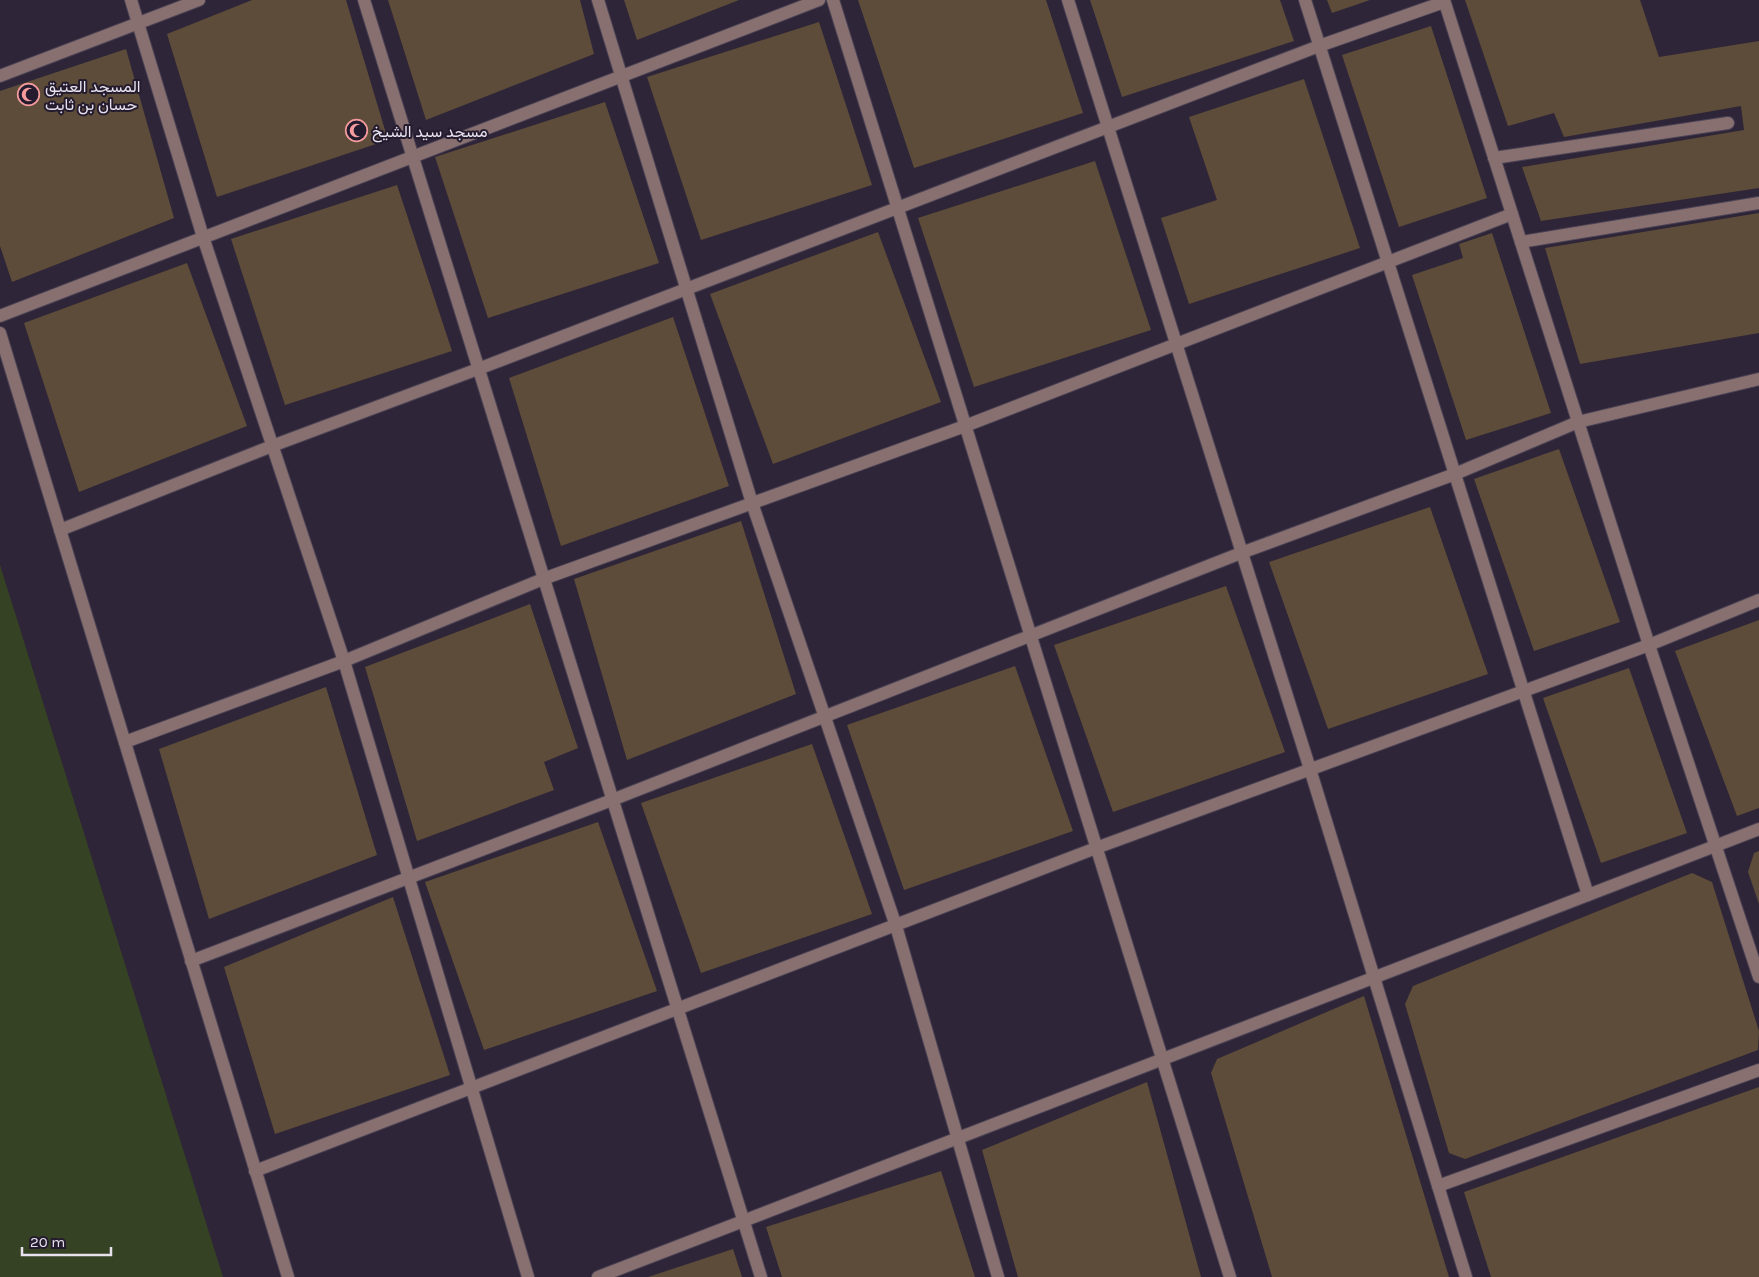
<svg xmlns="http://www.w3.org/2000/svg" width="1759" height="1277" font-family="Karla,Vazirmatn,sans-serif">
  <rect width="100%" height="100%" fill="#2e2538"/>
  <polygon fill="#364224" points="0,565 223,1277 0,1277"/>
  <g fill="#5d4c39">
    <polygon points="252,0 346,0 388,140 217,197 167,34"/>
    <polygon points="388,0 580,0 594,54 426,120"/>
    <polygon points="624,0 739,0 637,40"/>
    <polygon points="858,0 1046,0 1083,113 914,168"/>
    <polygon points="1090,0 1280,0 1294,41 1122,97"/>
    <polygon points="1327,0 1370,0 1332,13"/>
    <polygon points="1465,0 1640,0 1659,57 1759,41 1759,188 1541,221 1522,167 1744,130 1741,106 1564,137 1554,113 1508,126"/>
    <polygon points="819,22 872,185 701,240 647,77"/>
    <polygon points="1431,26 1487,198 1399,227 1342,55"/>
    <polygon points="126,49 174,218 12,282 0,246 0,91"/>
    <polygon points="1304,79 1360,248 1189,304 1161,218 1217,200 1189,117"/>
    <polygon points="605,102 659,263 488,318 435,157"/>
    <polygon points="1095,161 1151,330 974,387 918,218"/>
    <polygon points="397,185 452,351 285,405 231,239"/>
    <polygon points="1759,213 1759,333 1580,364 1545,248"/>
    <polygon points="878,232 941,402 773,464 710,294"/>
    <polygon points="1492,233 1551,413 1466,440 1412,275 1463,258 1459,244"/>
    <polygon points="187,263 247,426 79,492 24,323"/>
    <polygon points="673,317 729,486 561,546 509,378"/>
    <polygon points="1559,449 1620,622 1534,651 1474,479"/>
    <polygon points="1430,507 1488,674 1328,729 1269,562"/>
    <polygon points="741,521 796,694 627,760 574,579"/>
    <polygon points="1226,586 1285,752 1113,812 1054,645"/>
    <polygon points="530,604 578,748 544,762 554,790 417,841 365,667"/>
    <polygon points="1759,620 1759,808 1737,816 1675,651"/>
    <polygon points="1015,666 1073,831 904,890 847,725"/>
    <polygon points="1629,668 1687,833 1601,863 1543,698"/>
    <polygon points="326,687 377,855 209,919 159,749"/>
    <polygon points="812,744 872,914 701,973 641,803"/>
    <polygon points="598,822 657,991 484,1050 425,882"/>
    <polygon points="1759,851 1759,904 1748,872 1754,853"/>
    <polygon points="1692,873 1712,882 1759,1031 1758,1050 1465,1159 1449,1153 1405,1004 1413,986"/>
    <polygon points="393,897 450,1075 275,1134 224,967"/>
    <polygon points="1364,996 1449,1277 1272,1277 1211,1073 1217,1059"/>
    <polygon points="1147,1082 1201,1277 1018,1277 982,1150"/>
    <polygon points="1759,1087 1759,1277 1491,1277 1464,1192"/>
    <polygon points="941,1171 975,1277 782,1277 766,1227"/>
    <polygon points="733,1249 742,1277 648,1277"/>
  </g>
  <g fill="none" stroke-linecap="round" stroke-linejoin="round">
    <defs>
      <g id="minor">
        <polyline points="131,0 203,237 344,661 528,1277"/>
        <polyline points="364,0 761,1277"/>
        <polyline points="598,0 752,503 896,926 998,1277"/>
        <polyline points="833,0 1230,1277"/>
        <polyline points="1068,0 1310,769 1466,1277"/>
        <polyline points="1305,0 1588,895"/>
        <polyline points="1444,0 1649,645 1759,977"/>
        <polyline points="0,76 199,0"/>
        <polyline points="1494,158 1728,123"/>
        <polyline points="1521,242 1759,203"/>
        <polyline points="0,316 819,0"/>
        <polyline points="0,333 288,1277"/>
        <polyline points="60,530 272,446 478,369 1319,46 1444,2"/>
        <polyline points="125,742 344,661 543,579 965,426 1512,214"/>
        <polyline points="191,961 612,800 1241,553 1455,474 1578,422 1759,379"/>
        <polyline points="255,1171 1096,848 1649,645 1759,600"/>
        <polyline points="1438,1186 1759,1070"/>
        <polyline points="598,1277 1759,829"/>
      </g>
    </defs>
    <use href="#minor" stroke="#4c4355" stroke-width="14"/>
    <use href="#minor" stroke="#887070" stroke-width="12"/>
  </g>
  <defs>
    <symbol id="mosque-ring" viewBox="-11 -11 22 22"><circle r="9.5" fill="#241b2e" stroke="#f59b9d" stroke-width="1.5"/><path d="M3.5-4.9A6 6 0 1 0 3.5 4.9A5 5 0 1 1 3.5-4.9Z" fill="#f59b9d"/></symbol>
  </defs>
  <g fill-rule="evenodd">
    <use href="#mosque-ring" x="16" y="82" width="25" height="25"/>
    <use href="#mosque-ring" x="344" y="118" width="25" height="25"/>
  </g>
  <g text-anchor="middle" stroke-width="4" stroke-linejoin="round" paint-order="stroke">
    <g font-size="16" fill="#e8e2ef" stroke="#241b2e" text-anchor="start">
      <text x="45" y="92">المسجد العتيق<tspan x="45" dy="18">حسان بن ثابت</tspan></text>
      <text x="372" y="137">مسجد سيد الشيخ</text>
    </g>
  </g>
  <path d="M22 1247v8h89v-8" fill="none" stroke="#e8e2ef" stroke-width="2.5"/>
  <text x="30" y="1247" font-size="15" fill="#e8e2ef" stroke="#241b2e" stroke-width="4" paint-order="stroke">20 m</text>
</svg>
